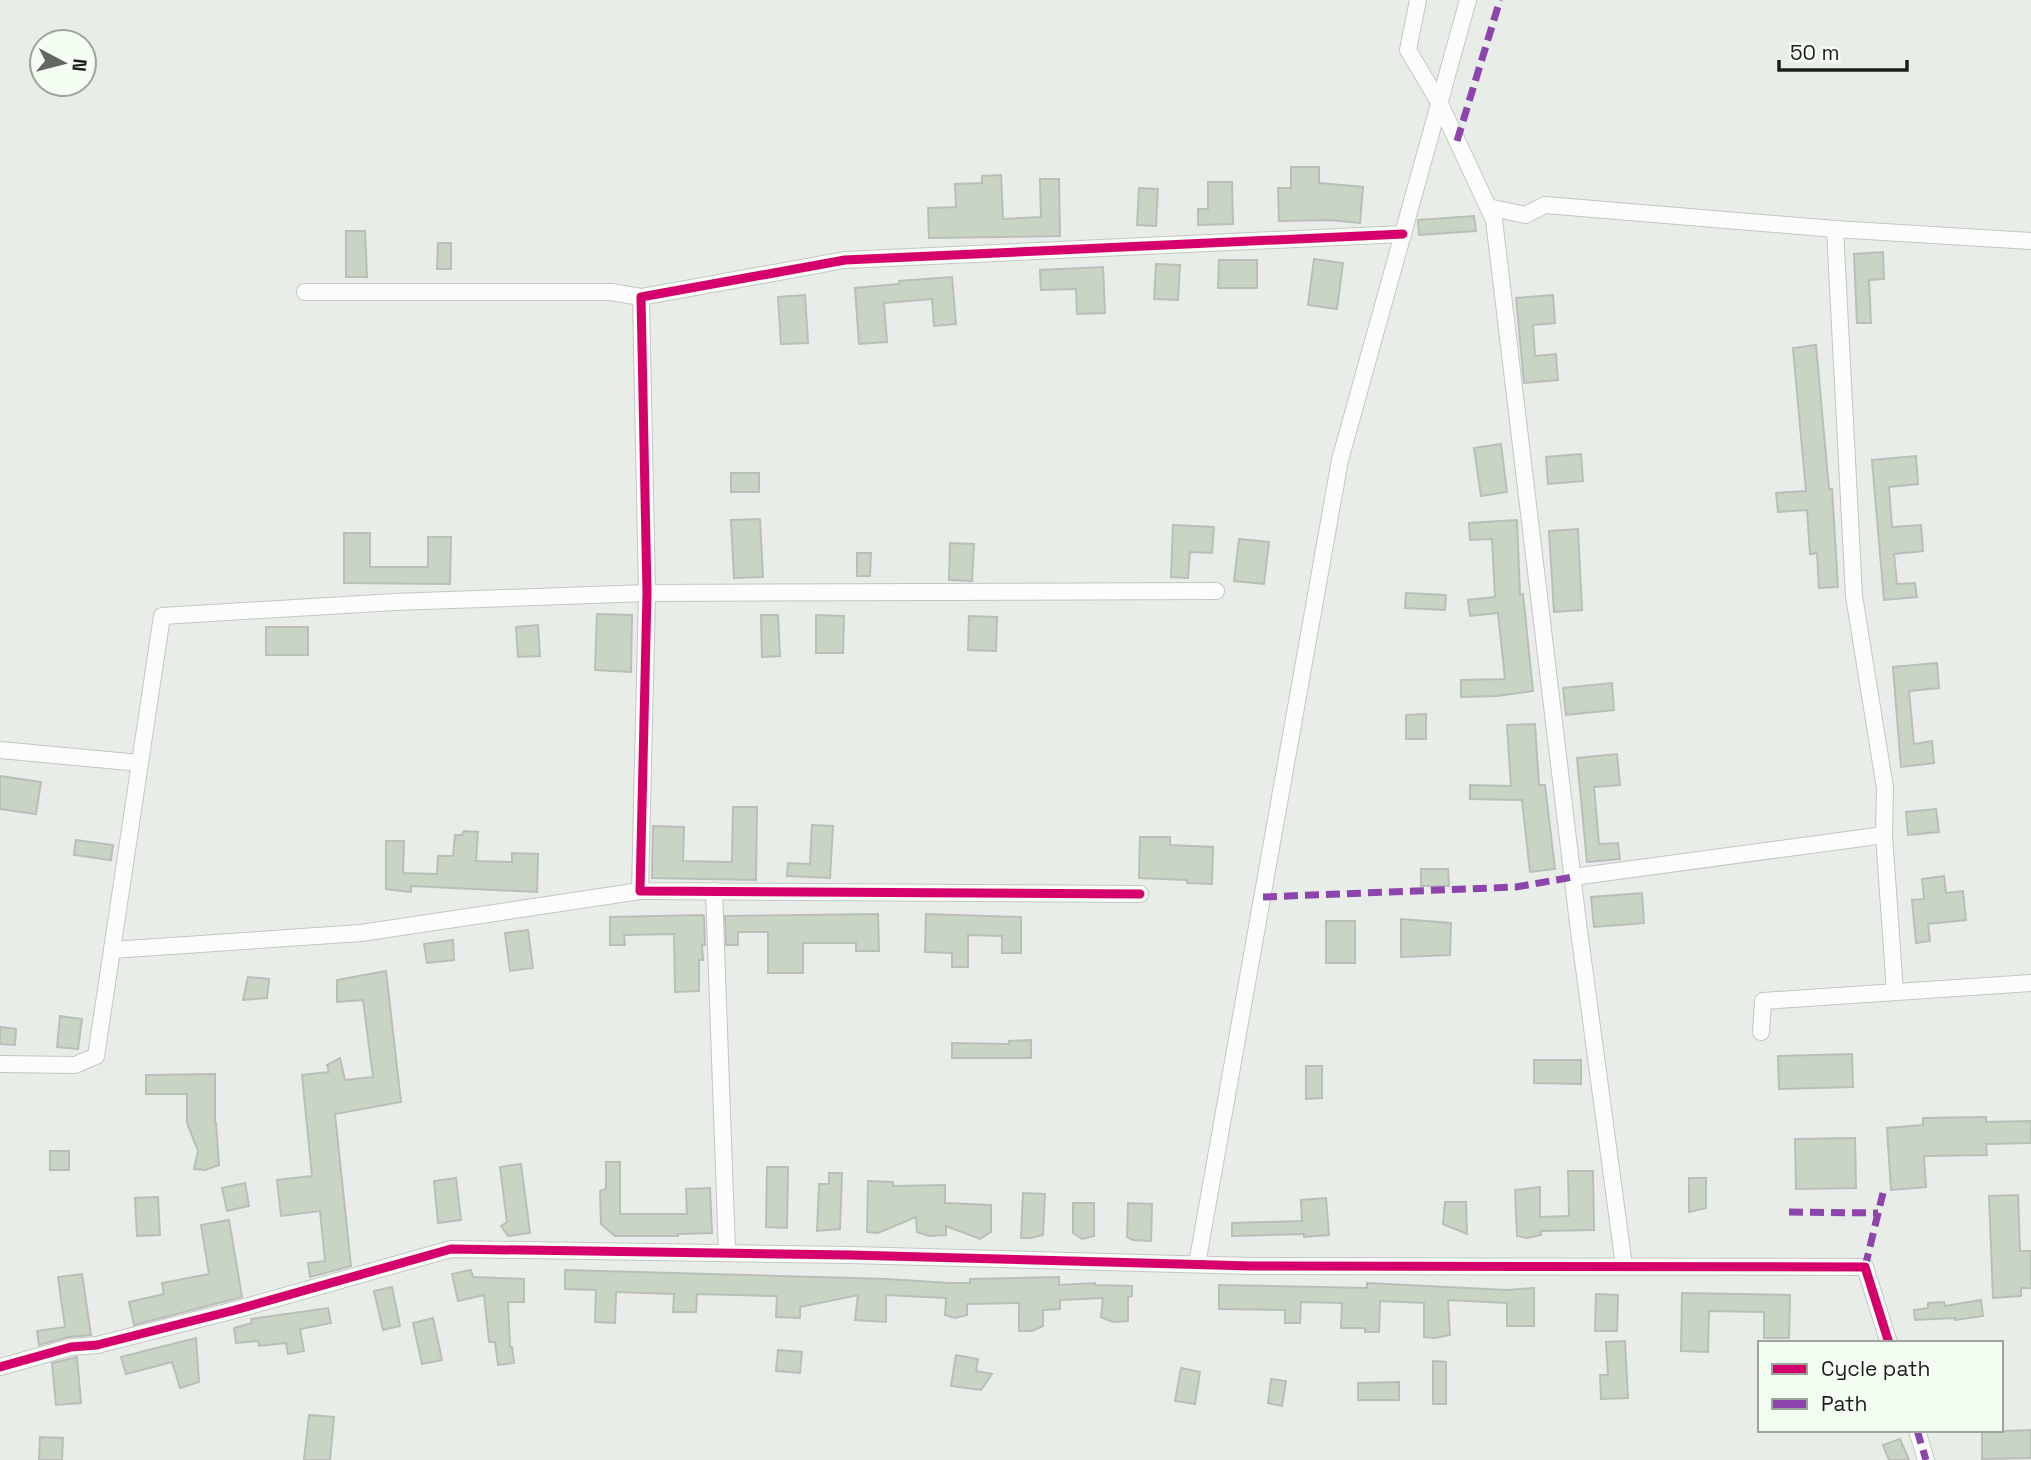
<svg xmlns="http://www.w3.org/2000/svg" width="2031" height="1460" font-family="'Space Grotesk',sans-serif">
  <rect width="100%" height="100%" fill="#e8ede8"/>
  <g fill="#c8d5c5" stroke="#babeb9" stroke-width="2">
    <polygon points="1291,167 1319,167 1319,183 1363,187 1360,223 1330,220 1279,221 1278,188 1291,188"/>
    <polygon points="1001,175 1003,219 1041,217 1040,179 1059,179 1060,236 929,238 928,208 956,207 955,184 982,183 982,176"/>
    <polygon points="1208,182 1232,182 1233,224 1198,225 1198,209 1208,209"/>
    <polygon points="1139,188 1158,189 1156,226 1137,225"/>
    <polygon points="1474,216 1476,231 1419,235 1418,220"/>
    <polygon points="346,231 365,231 367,277 346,277"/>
    <polygon points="438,243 451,243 451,269 437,269"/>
    <polygon points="1883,252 1884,279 1869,280 1871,323 1857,323 1854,254"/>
    <polygon points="1314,259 1343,263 1337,309 1308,305"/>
    <polygon points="1219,260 1257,260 1257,288 1218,288"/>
    <polygon points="1156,264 1180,265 1178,300 1154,299"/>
    <polygon points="1103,267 1105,313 1077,314 1076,289 1041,290 1040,270"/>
    <polygon points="952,277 956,324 934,326 932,299 884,303 887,342 859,344 855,288 899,284 899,281"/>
    <polygon points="805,295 808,343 781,344 778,297"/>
    <polygon points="1553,295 1555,323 1533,325 1535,356 1556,354 1558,380 1524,383 1516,298"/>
    <polygon points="1816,345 1829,489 1832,489 1838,587 1819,588 1817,553 1810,554 1807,510 1778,512 1776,493 1806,491 1793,348"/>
    <polygon points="1501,444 1507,492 1481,496 1474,448"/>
    <polygon points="1581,454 1583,481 1548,484 1546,457"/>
    <polygon points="1916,456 1918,484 1889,487 1892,527 1921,525 1923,551 1894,554 1897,584 1915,583 1917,597 1884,600 1872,460"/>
    <rect x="731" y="473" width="28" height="19"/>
    <polygon points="760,519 763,577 734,578 731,520"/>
    <polygon points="1517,520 1520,595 1523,594 1533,691 1497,696 1461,697 1461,680 1505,679 1498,613 1470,616 1468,600 1495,597 1492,539 1470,540 1469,523"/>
    <polygon points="1173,525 1214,527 1212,553 1190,552 1188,578 1171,577"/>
    <polygon points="1578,529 1582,610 1554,612 1549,531"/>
    <polygon points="344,533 370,533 370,567 428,567 428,537 451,537 450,584 344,583"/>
    <polygon points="1239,539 1269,542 1264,584 1234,581"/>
    <polygon points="950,543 974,544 972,581 949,580"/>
    <polygon points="857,553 871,553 870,576 857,576"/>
    <polygon points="1406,593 1446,595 1445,610 1405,608"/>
    <polygon points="597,614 632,615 631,672 595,670"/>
    <polygon points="761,615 778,615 780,656 762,657"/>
    <polygon points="816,615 844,616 843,653 816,653"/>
    <polygon points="969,616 997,617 996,651 968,650"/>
    <polygon points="538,625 540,656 518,657 516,627"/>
    <rect x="266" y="627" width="42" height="28"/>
    <polygon points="1937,663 1939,688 1909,691 1914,744 1932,741 1934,763 1901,767 1893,667"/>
    <polygon points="1612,683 1614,710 1566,715 1563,688"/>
    <polygon points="1426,714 1426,739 1406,739 1406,715"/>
    <polygon points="1535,724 1539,785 1545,785 1555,869 1530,872 1522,800 1470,799 1470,785 1511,786 1507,725"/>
    <polygon points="1617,754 1620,785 1594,787 1599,844 1618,843 1620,859 1587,862 1577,758"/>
    <polygon points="0,776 41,782 36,814 0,809"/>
    <polygon points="733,807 757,807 756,880 652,878 653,826 684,827 683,861 732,862"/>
    <polygon points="1936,809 1939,832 1908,835 1906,812"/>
    <polygon points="812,825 833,826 830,878 787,876 788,863 810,864"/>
    <polygon points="464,831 478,832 476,861 512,862 512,853 538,854 537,892 411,886 411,892 386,889 386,841 404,841 403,873 437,874 438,856 453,856 455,835 462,835"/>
    <polygon points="1140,837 1170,837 1170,845 1213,847 1212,884 1187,883 1187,880 1139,878"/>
    <polygon points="76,840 113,845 111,860 74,855"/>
    <polygon points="1421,869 1448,869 1449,886 1421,886"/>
    <polygon points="1944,876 1946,893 1963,891 1966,920 1928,924 1930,941 1916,943 1912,900 1924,899 1922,879"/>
    <polygon points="1642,893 1644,923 1594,927 1591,897"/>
    <polygon points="878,914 879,951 856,951 856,943 803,943 803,973 768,973 768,932 738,932 738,945 726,945 725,916"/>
    <polygon points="926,914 1021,917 1021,953 1002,953 1002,936 968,935 968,967 952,967 952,953 925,952"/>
    <polygon points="702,915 704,916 705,945 702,945 703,960 699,960 699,991 675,992 674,934 624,935 625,945 610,945 610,917"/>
    <polygon points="1401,919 1451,923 1450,955 1401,957"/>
    <rect x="1326" y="921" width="29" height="42"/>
    <polygon points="528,930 533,968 510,971 505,933"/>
    <polygon points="453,940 454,960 427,963 424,944"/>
    <polygon points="386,971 401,1102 335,1114 351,1266 310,1277 308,1263 325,1261 320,1211 281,1216 277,1180 312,1176 302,1075 329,1072 327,1065 340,1058 345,1080 373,1077 363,1000 337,1002 337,980"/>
    <polygon points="248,977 269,979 267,998 243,1000"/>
    <polygon points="60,1016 82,1019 78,1049 57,1047"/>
    <polygon points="0,1027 16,1029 15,1045 0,1044"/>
    <polygon points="1031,1040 1031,1058 952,1058 952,1043 1009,1044 1009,1041"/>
    <polygon points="1852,1054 1853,1087 1779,1089 1778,1056"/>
    <polygon points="1534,1060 1581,1060 1581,1084 1534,1083"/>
    <polygon points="1306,1066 1322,1066 1322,1098 1306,1099"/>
    <polygon points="215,1074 215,1123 216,1123 219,1165 205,1170 194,1169 198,1151 187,1123 187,1094 146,1094 146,1075"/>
    <polygon points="1986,1117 1986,1122 2031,1121 2031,1143 1986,1144 1987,1155 1924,1156 1926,1187 1891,1190 1887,1128 1923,1125 1923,1118"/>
    <polygon points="1855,1138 1856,1188 1796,1189 1795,1139"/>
    <rect x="50" y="1151" width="19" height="19"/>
    <polygon points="606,1162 620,1162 620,1214 687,1214 686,1189 710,1188 712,1233 678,1234 678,1236 615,1236 601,1224 600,1191 606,1189"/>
    <polygon points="521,1164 530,1233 508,1236 501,1226 507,1222 500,1167"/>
    <polygon points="767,1167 788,1167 787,1228 766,1227"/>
    <polygon points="1568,1171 1593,1171 1594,1230 1541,1231 1541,1235 1527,1238 1517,1236 1515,1190 1540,1187 1540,1217 1569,1216"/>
    <polygon points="829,1173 842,1173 840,1229 817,1231 819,1184 829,1184"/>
    <polygon points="456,1178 461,1220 438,1223 434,1181"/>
    <polygon points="1689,1178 1706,1178 1706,1208 1689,1212"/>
    <polygon points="868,1181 893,1182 893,1186 945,1185 945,1203 991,1205 991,1232 980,1239 946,1226 946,1235 929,1236 917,1232 916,1217 878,1233 867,1232"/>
    <polygon points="245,1183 249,1206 227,1211 222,1188"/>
    <polygon points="1023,1193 1045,1194 1043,1235 1031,1238 1021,1238"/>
    <polygon points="2018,1195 2020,1251 2031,1251 2031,1288 2021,1288 2021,1296 1993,1298 1989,1196"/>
    <polygon points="158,1197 160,1235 137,1236 135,1198"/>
    <polygon points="1326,1198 1329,1235 1304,1237 1304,1234 1232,1236 1232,1223 1302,1221 1301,1200"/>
    <polygon points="1445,1202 1466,1202 1467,1234 1443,1224"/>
    <polygon points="1073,1203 1094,1203 1094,1236 1082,1239 1073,1233"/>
    <polygon points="1128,1203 1152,1204 1151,1241 1133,1240 1127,1237"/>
    <polygon points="229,1220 242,1297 134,1325 129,1302 164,1294 162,1283 209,1274 201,1225"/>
    <polygon points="471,1270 473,1277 524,1279 524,1302 508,1302 510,1347 512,1347 514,1363 498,1365 495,1342 489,1342 484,1295 458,1301 452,1274"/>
    <polygon points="565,1270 887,1279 950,1283 970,1283 970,1279 1059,1277 1059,1285 1095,1283 1095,1285 1132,1286 1132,1296 1128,1297 1128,1321 1113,1322 1101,1317 1103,1298 1060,1300 1060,1309 1043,1310 1043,1326 1032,1331 1019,1331 1019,1303 967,1304 967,1315 955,1318 945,1315 946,1298 886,1295 886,1322 855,1320 858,1295 800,1307 800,1318 776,1317 777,1296 697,1294 696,1312 673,1312 674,1294 616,1292 615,1323 595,1322 596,1290 565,1289"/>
    <polygon points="82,1274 91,1335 68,1337 39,1345 37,1331 65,1327 58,1277"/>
    <polygon points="1367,1283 1507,1290 1534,1288 1534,1326 1507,1326 1507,1303 1448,1300 1450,1335 1435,1338 1424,1337 1424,1303 1380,1301 1379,1332 1365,1332 1365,1328 1341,1328 1342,1303 1301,1302 1300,1323 1285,1323 1285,1310 1219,1309 1219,1285 1367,1288"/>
    <polygon points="392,1287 400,1326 383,1330 374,1291"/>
    <polygon points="1682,1293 1790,1295 1789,1338 1764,1338 1764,1312 1709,1311 1708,1352 1681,1351"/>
    <polygon points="1596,1294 1618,1295 1617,1331 1595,1331"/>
    <polygon points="1981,1300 1983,1316 1955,1320 1955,1318 1915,1320 1914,1310 1928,1308 1928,1303 1944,1302 1945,1306"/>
    <polygon points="328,1308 331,1323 300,1329 304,1351 288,1354 286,1343 259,1346 258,1341 236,1343 234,1328 252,1323 251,1319"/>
    <polygon points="433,1318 442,1360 422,1364 413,1323"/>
    <polygon points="196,1338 199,1382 180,1388 172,1362 126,1374 121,1357"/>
    <polygon points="1625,1341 1628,1398 1601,1399 1600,1375 1608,1375 1606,1342"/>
    <polygon points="778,1350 802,1352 800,1373 776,1371"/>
    <polygon points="956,1355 978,1359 976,1371 992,1374 981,1390 951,1386"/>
    <polygon points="77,1357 81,1403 56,1405 52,1363"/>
    <polygon points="1433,1361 1446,1362 1446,1404 1433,1404"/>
    <polygon points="1181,1368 1200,1372 1195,1404 1175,1401"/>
    <polygon points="1271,1379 1286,1381 1282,1406 1268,1403"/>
    <polygon points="1399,1382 1399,1400 1358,1400 1358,1383"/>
    <polygon points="309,1415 334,1417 330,1460 304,1460"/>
    <polygon points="2031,1430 2031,1458 1982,1459 1982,1432"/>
    <polygon points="40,1437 63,1438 62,1460 39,1460"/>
    <polygon points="1900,1439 1909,1460 1889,1460 1883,1445"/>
  </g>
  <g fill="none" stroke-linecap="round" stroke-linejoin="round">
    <defs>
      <g id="minor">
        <polyline points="1418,0 1408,50 1440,104 1494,220 1578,923 1624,1266"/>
        <polyline points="1488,207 1525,215 1545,205 1835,229 1854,596 1885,788 1884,835 1573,877"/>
        <polyline points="1835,229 2031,241"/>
        <polyline points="305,292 611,292 641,297"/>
        <polyline points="0,750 140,763"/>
        <polyline points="1884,835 1895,992"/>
        <polyline points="714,891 727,1253"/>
        <polyline points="1140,894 640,891 647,593 641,297 845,260 1403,234"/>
        <polyline points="112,950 162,616 394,602 647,593 1216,591"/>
        <polyline points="1761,1032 1763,1001 2031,983"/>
        <polyline points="0,1064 75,1065 96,1056 112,950 361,933 640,891"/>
        <polyline points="1197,1264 1340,460 1468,0"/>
        <polyline points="0,1367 71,1347 97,1345 235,1310 451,1249 850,1255 1251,1266 1865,1267 1889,1343"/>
        <polyline points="1917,1430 1926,1460"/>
      </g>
    </defs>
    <use href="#minor" stroke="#c3c7c3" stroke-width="18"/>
    <use href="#minor" stroke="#fcfcfc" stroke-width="16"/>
    <g stroke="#8e44ad" stroke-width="7" stroke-dasharray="14 7" stroke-linecap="butt">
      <polyline points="1457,141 1500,0"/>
      <polyline points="1263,897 1516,887 1573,877"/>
      <polyline points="1789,1212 1878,1213"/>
      <polyline points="1865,1267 1883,1193"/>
      <polyline points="1917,1430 1926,1460"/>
    </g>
    <defs>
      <g id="cycleway">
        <polyline points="1140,894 640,891 647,593 641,297 845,260 1403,234"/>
        <polyline points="0,1367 71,1347 97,1345 235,1310 451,1249 850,1255 1251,1266 1865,1267 1889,1343"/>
      </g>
    </defs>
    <use href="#cycleway" stroke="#f4fdf2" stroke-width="13"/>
    <use href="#cycleway" stroke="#d6006c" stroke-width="9"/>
  </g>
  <rect x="1758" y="1341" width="245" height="91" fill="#f4fdf2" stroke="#9da49c" stroke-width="2"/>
  <rect x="1772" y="1364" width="35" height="10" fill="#d6006c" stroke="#9da49c" stroke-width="2"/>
  <text x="1821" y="1376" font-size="21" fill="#1b1e1a">Cycle path</text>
  <rect x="1772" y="1399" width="35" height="10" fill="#8e44ad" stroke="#9da49c" stroke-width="2"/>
  <text x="1821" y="1411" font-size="21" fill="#1b1e1a">Path</text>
  <g transform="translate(63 63) rotate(97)"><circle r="33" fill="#f4fdf2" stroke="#9da49c" stroke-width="2"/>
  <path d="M0-5L12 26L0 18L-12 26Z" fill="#636662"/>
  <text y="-10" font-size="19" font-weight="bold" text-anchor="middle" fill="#1b1e1a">N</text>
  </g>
  <path d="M1779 60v10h128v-10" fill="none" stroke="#1b1e1a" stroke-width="3.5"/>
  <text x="1790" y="60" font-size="21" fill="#1b1e1a" stroke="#f4fdf2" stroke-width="5" paint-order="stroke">50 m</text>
</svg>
